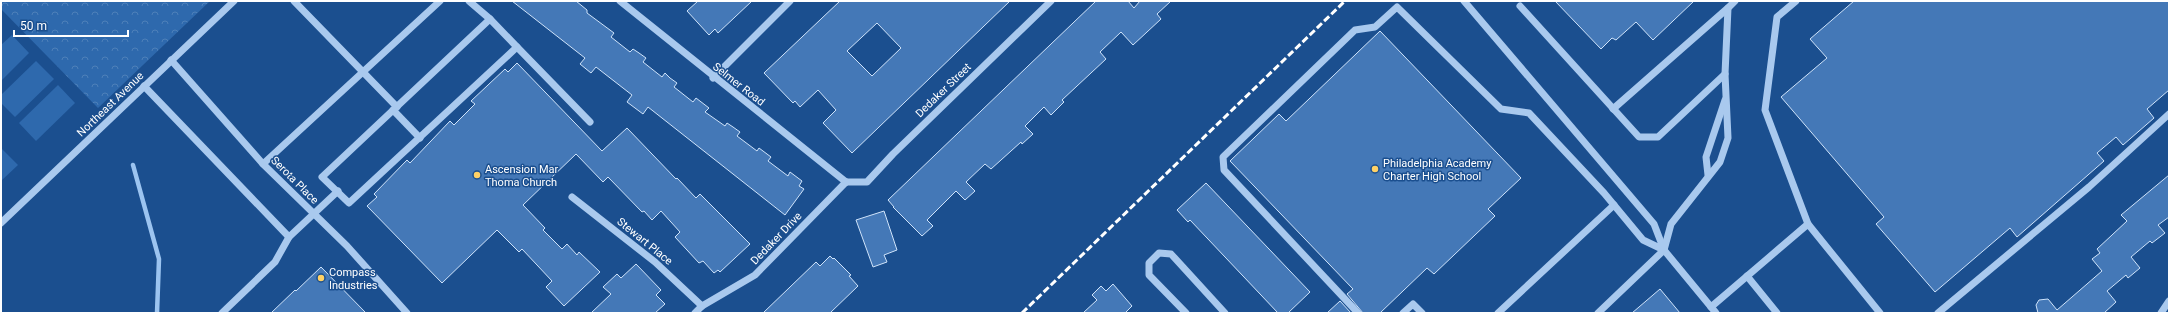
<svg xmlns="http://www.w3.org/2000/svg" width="2170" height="314" font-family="Roboto,sans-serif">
  <defs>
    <pattern id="park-crowns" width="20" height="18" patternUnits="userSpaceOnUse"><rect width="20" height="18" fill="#2e69ad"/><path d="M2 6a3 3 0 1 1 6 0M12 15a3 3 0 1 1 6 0" fill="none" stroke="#4d80b9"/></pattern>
  </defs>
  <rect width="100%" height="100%" fill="#1b4f8f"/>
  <g fill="#2e69ad">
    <polygon points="12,35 29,53 1,81 1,45"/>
    <polygon points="36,61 54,79 15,117 1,103 1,95"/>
    <polygon points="58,85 75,103 36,141 19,123"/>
    <polygon points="1,148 18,165 1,181"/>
  </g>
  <polygon fill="url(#park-crowns)" points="1,1 210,1 98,108 1,9"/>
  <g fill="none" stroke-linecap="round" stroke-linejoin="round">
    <polyline stroke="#9cc4f0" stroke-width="4.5" points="133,165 159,259 157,313"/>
  </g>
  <g fill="#4478b7" stroke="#cfe3fa" fill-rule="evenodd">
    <polygon points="512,1 576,1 587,10 587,13 614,33 611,37 630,52 633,49 639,53 646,58 643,62 662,77 665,73 670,78 677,83 674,87 693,102 696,98 709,108 705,112 725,126 727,123 733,127 740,132 737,136 757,151 759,148 771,157 768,161 788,176 790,172 802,181 799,186 804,189 785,215 648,107 643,114 627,102 632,95 596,67 591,73 580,64 585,58"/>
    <polygon points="698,1 752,1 718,33 715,29 709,35 687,11"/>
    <path d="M840,1H1010L852,153L823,123L836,110L818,90L800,107L795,101L793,103L764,73ZM877,23L901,48L872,76L847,51Z"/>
    <polygon points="1096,1 1128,1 1134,8 1140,1 1171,1 1157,14 1161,19 1133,45 1121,32 1100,52 1106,59 1062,100 1064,102 1051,115 1044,107 1025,126 1033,134 1022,144 1021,142 991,169 985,164 966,182 975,191 965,200 956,191 927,220 933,226 922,236 893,207 894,207 888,200"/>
    <polygon points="1555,1 1694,1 1653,40 1636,22 1616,40 1612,38 1601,49"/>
    <polygon points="1854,1 2169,1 2169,90 2147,109 2154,118 2123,145 2116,137 2097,153 2104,161 2017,237 2010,228 1935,292 1876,224 1884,217 1781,97 1827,58 1810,39"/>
    <polygon points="1380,31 1521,178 1488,209 1495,216 1434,274 1427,268 1380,313 1363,313 1347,294 1353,289 1230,161 1279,114 1286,121"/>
    <polygon points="517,63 602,151 627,128 676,179 677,178 696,198 700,194 750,244 720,272 718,270 714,273 703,261 699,263 675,237 680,232 661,211 652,220 644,211 642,212 608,177 603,182 576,154 523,205 545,228 543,230 562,249 567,244 577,255 579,252 600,272 564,306 546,287 552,281 522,249 519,252 497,230 442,283 367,206 377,197 374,194 407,160 410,163 450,121 454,125 475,104 471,101 505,69 508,72"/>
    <polygon points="2169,175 2169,217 2158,225 2165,233 2152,243 2150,241 2131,257 2140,268 2128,278 2126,275 2107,291 2116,302 2104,313 2038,313 2036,305 2039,300 2048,299 2057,310 2102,271 2092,259 2100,253 2097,249 2127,221 2121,215"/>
    <polygon points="1206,183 1310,292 1288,313 1278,313 1190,220 1188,222 1177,210"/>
    <polygon points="884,211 897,250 884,255 887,262 873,267 856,220"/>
    <polygon points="830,256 833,259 834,258 851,275 849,276 858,286 830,313 763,313 816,262 820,266"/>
    <polygon points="636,264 661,290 656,295 665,304 655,313 591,313 611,294 603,287 617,274 621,278"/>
    <polygon points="321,267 366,313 271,313 295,290 296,291"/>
    <polygon points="1113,284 1132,306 1125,313 1083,313 1097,300 1092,295 1101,286 1106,291"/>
    <polygon points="1660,289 1680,313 1632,313"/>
    <polygon points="1340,301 1351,313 1327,313"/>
  </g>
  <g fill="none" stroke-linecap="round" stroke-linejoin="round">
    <g stroke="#a9c9ee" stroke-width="7">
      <polyline points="294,1 397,107"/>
      <polyline points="469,1 490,19"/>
      <polyline points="620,1 846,182"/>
      <polyline points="1464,1 1654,224 1664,250 1716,313"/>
      <polyline points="1796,1 1777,17 1765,110 1808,224"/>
      <polyline points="1520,6 1639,137 1658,137 1725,74"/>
      <polygon points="490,19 517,47 349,203 322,177"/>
      <polyline points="517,47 590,122"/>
      <polyline points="171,60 263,164 347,246 407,313"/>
      <polyline points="713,78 790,1"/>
      <polyline points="144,86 289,237 338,191"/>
      <polyline points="1613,109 1728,8"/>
      <polyline points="393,110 420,138"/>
      <polyline points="263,164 440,1"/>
      <polyline points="1708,175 1706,157 1725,100"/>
      <polyline points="846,182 867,182 893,154 1051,1"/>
      <polyline points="572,197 655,262 702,306"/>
      <polyline points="1,223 234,1"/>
      <polyline points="1747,276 1777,313"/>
      <polyline points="1711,307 1808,224 1880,313"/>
      <polyline points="222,313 275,262 289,237"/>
      <polyline points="695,313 702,306 755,275 846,182"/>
      <polyline points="1186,313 1149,275 1149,263 1159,253 1171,254 1225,313"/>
      <polyline points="1358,313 1224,170 1223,157 1355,30 1375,27 1397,7 1501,109 1529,113 1604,193 1643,240 1664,250"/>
      <polyline points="1403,313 1413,304 1422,313"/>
      <polyline points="1498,313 1614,205"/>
      <polyline points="1598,313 1664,250 1671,224 1720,162 1728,138 1725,74 1728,8 1735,1"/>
      <polyline points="1938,313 2089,187 2169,114"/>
      <polyline points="2161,313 2169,301"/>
    </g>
    <polyline stroke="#fff" stroke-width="3" stroke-dasharray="7 3" stroke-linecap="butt" points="1022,313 1345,1"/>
  </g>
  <g fill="#ffd166" stroke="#1b4f8f" stroke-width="1.5">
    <circle cx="1375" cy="169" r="4"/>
    <circle cx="477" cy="175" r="4"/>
    <circle cx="321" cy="278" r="4"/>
  </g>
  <g text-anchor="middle" stroke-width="3" stroke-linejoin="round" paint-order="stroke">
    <g font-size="11" fill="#fff" stroke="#1b4f8f">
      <text transform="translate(739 84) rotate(38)" y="4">Selmer Road</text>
      <text transform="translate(943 90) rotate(-44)" y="4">Dedaker Street</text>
      <text transform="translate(110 104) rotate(-44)" y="4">Northeast Avenue</text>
      <text transform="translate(295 180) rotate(45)" y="4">Serota Place</text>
      <text transform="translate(776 238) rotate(-46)" y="4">Dedaker Drive</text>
      <text transform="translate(645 241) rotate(39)" y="4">Stewart Place</text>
    </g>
    <g font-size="11" fill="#fff" stroke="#1b4f8f" text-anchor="start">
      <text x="1383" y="167">Philadelphia Academy<tspan x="1383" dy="13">Charter High School</tspan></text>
      <text x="485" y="173">Ascension Mar<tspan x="485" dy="13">Thoma Church</tspan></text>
      <text x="329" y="276">Compass<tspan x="329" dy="13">Industries</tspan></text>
    </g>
  </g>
  <rect width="2170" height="314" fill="none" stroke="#ffffff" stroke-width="4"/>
  <path d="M14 30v6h114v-6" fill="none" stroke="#ffffff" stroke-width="2"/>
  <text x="20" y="30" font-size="12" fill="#ffffff" stroke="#1b4f8f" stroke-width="3" paint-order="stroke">50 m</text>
</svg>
